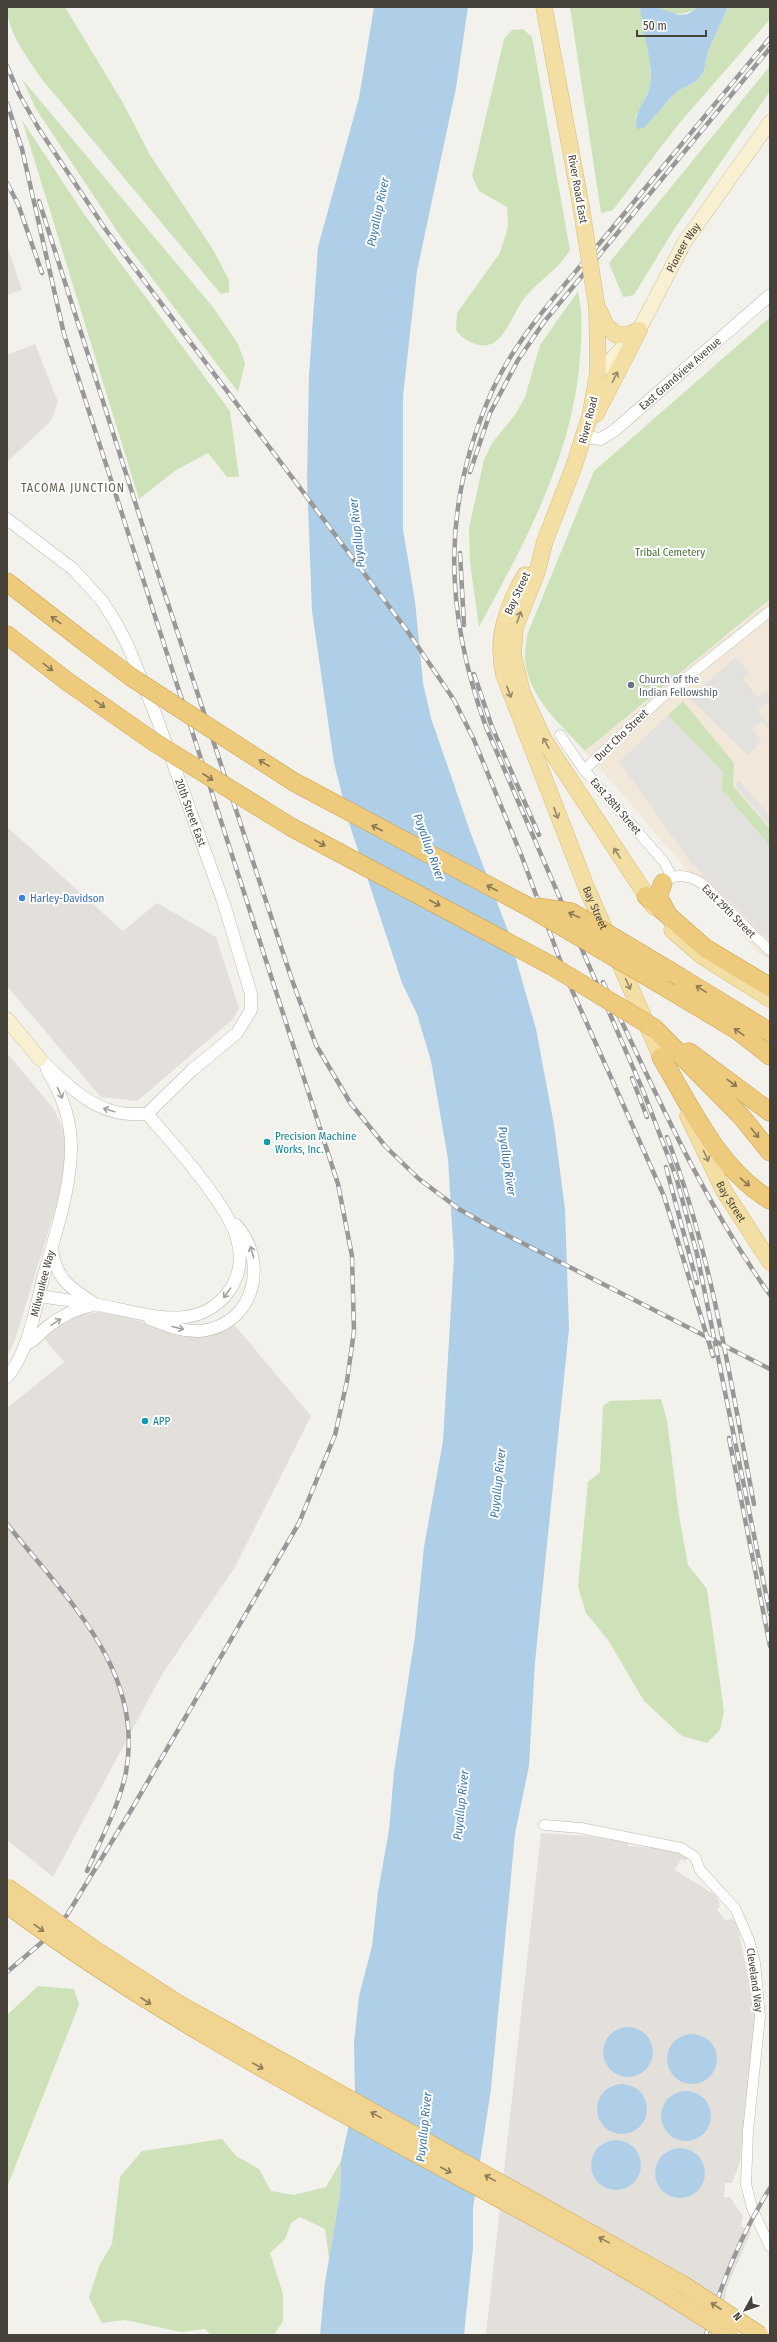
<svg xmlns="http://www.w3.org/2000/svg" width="777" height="2342" font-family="'Fira Sans Condensed',sans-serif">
  <rect width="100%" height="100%" fill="#f3f1eb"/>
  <polygon fill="#f2e8d9" points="770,599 770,959 759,954 585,751"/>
  <g fill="#e3e0dc">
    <polygon points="7,245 22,290 7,295"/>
    <polygon points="35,344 58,402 51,421 7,462 7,355"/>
    <polygon points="7,827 123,931 157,903 216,937 239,1008 233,1019 137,1101 101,1097 7,986"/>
    <polygon points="7,1053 53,1108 62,1126 67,1145 63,1183 15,1340 7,1356"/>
    <polygon points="99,1312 120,1315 180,1334 232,1322 311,1416 235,1567 161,1676 53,1877 7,1840 7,1408 64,1362 43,1337 57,1325 79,1315"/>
    <polygon points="541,1833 586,1836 628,1842 628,1846 671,1849 688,1857 686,1861 681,1859 675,1870 717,1896 720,1907 717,1910 725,1920 732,1919 737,1923 756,2015 740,2162 732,2183 725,2183 724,2197 730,2197 743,2216 741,2226 751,2232 727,2287 718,2335 486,2335"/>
  </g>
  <g fill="#cee2b9">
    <path d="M7,7H65L123,103L150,155L212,248L229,280V292L221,294L41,78C28,58 7,32 7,7Z"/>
    <polygon points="570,7 640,7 650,62 651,85 635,119 666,104 676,92 697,81 704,71 708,51 728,7 770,7 770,19 677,126 613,210 601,213"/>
    <path d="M656,7H698C683,17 672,15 656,7Z"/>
    <path d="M523,29L532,37L570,250C559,269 542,278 528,294C512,309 505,354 475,344C466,340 462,338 456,330L457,313L500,253L508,227L507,207L479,191L472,176L504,39L512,30Z"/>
    <polygon points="770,66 770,91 673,231 634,295 623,297 609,263"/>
    <polygon points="22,79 213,307 238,344 245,363 238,392 121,237 36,109"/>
    <polygon points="22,120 84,214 230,411 239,477 227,477 208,453 176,470 139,499"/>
    <path d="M578,291C583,314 582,335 580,357C573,456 525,542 479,627L470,563L469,528L484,460L492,443L515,415L525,397L540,345Z"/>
    <path d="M770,317V599L585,751C562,726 527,696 525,659C524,652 527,643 527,635L594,471Z"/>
    <polygon points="683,701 734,763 733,786 770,829 770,846 721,789 668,715"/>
    <polygon points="661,1399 667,1420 679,1515 688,1565 707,1589 724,1711 720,1730 707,1743 682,1736 644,1701 608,1640 586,1613 578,1587 588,1482 600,1472 603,1406 610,1401"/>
    <polygon points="38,1986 74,1989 79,2005 7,2187 7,2015"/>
    <polygon points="222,2139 236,2156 259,2169 271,2191 294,2195 326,2187 341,2161 340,2194 329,2259 325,2229 300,2217 291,2223 285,2239 270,2253 283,2294 283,2321 274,2335 211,2335 205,2329 181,2332 125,2320 102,2323 89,2298 99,2266 112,2244 120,2177 142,2151"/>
  </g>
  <g fill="#e3e1de">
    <polygon points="736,657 750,673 743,679 758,697 766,691 770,695 770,700 758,711 770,725 770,730 761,721 752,729 762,741 748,755 689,698"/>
    <polygon points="668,715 723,772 721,789 770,846 770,941 693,865 619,762"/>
    <polygon points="739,780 770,816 770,826 735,785"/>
  </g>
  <g fill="#afcfe8">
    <polygon points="374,7 468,7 456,88 417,271 403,396 403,529 415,601 423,683 431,718 471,834 508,931 536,1029 554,1125 565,1209 569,1329 535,1662 529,1766 515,1834 491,2089 473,2208 473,2248 464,2335 320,2335 325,2282 340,2194 341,2161 355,2096 354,2043 359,1996 372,1946 378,1892 389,1830 394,1772 415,1636 424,1547 443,1441 454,1257 448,1159 431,1061 417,1014 402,983 350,826 334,763 312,611 307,480 309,375 318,247 359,98"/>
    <path d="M640,7H656L679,15L688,14L698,7H728L708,51L704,71L697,81L676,92L644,128L637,129C633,112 646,102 650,86C655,68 641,28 640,7Z"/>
    <circle cx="628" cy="2052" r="25"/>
    <circle cx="692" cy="2059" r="25"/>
    <circle cx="622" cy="2109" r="25"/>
    <circle cx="686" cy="2116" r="25"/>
    <circle cx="616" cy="2165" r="25"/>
    <circle cx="680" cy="2173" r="25"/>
  </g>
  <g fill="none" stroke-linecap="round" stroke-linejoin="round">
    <defs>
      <g id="minor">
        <polyline points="560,735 584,770 664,862 672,877"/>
        <polyline points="584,770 661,698 770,611"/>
        <path d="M667,880C679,872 692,877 703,884L770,951"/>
        <polyline points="544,1825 581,1828 681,1848 695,1857 700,1870 735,1908 749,1940 755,1963 760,2017 748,2131 746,2184 752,2208 770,2247"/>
      </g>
      <g id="tertiary">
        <path id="s1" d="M584,437L601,439L615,430L770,295"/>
        <path id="s2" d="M7,519L73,569L103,602L116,623L128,646L156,716L224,904L251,994V1010L237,1033L192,1070L147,1114"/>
        <path d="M52,1251C57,1279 69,1287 92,1302"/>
        <path d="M39,1296C58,1299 79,1301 99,1305C126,1310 157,1320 185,1317C202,1315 217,1306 227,1294C239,1278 243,1259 237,1239C229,1206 172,1142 147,1114C137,1114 126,1115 116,1112C85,1105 63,1080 40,1059"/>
        <path d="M150,1319C166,1325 182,1332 200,1331C254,1326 270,1262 236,1225"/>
        <path d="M25,1345C35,1341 39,1334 47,1327C60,1317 77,1308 93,1305"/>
        <path id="s3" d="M7,1377C30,1350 35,1308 44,1275C55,1234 71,1190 71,1147C71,1119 62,1094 47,1070"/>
      </g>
      <g id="secondary">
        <path id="s4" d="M598,373L639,330L684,243L770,122"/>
        <polyline points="7,1019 40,1059"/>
      </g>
      <g id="primary">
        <polyline points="544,7 581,206"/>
        <polyline points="597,308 598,373 590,416 574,466 545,541 537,572 515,628 513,655 522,692 544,740 654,907"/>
        <polyline points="600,312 605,324 616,335 628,335 639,330"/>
        <polyline points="596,414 639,330"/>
        <path id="s5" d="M525,575C507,607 495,638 504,675L587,889L666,1068"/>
        <polyline points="672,930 702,956 770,999"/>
        <path id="s6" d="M688,1116L724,1191L770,1262"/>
      </g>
      <g id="motorway">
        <polyline points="7,582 87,644"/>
        <polyline points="7,635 68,682"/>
        <polyline points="663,883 658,896 667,913"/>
        <polyline points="646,896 705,948 770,987"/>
        <polyline points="680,977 770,1032"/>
        <polyline points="660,984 737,1030 770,1056"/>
        <polyline points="654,1028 741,1116 770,1152"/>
        <polyline points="689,1052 770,1112"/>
        <path d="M661,1057C691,1107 718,1169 770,1200"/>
      </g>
    </defs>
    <use href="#minor" stroke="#beb9ae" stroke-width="11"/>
    <use href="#tertiary" stroke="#beb9ae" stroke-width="13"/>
    <use href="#secondary" stroke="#cdc3a0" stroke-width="15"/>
    <use href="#primary" stroke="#d6bc76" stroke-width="17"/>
    <use href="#motorway" stroke="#cba04d" stroke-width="19"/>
    <use href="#minor" stroke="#fff" stroke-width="10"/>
    <use href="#tertiary" stroke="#fff" stroke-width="12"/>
    <use href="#secondary" stroke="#f8f0d0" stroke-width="14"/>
    <use href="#primary" stroke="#f3dea4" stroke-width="16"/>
    <use href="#motorway" stroke="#edca7c" stroke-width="18"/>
    <defs>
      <g id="rail">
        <path d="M770,38C716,102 663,167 609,232C571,278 518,334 493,389C441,504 444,610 486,727L644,1093L676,1177L697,1254L770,1614"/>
        <polyline points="7,66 19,94 39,129 106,230 406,629 454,700 474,740 522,857 567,979 664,1196 713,1356"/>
        <polyline points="7,103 22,149 64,334 338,1184 352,1256 354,1331 347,1381 335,1435 299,1523 130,1812 67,1915 41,1943 7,1972"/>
        <polyline points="7,183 18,204 42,273"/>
        <polyline points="39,201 152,555 292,980 316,1045 351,1104 386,1147 419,1179 459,1209 487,1225 770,1369"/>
        <polyline points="470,472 490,413 518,360 544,322 770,48"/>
        <polyline points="460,553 464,625"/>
        <polyline points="474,674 492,727 539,835"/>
        <path d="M603,982C654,1089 701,1198 770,1295"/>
        <polyline points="632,1078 647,1117"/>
        <path d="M667,1137C712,1255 730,1380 754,1504"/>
        <polyline points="666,1167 697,1283"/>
        <polyline points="729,1438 770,1646"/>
        <path d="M7,1524C65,1597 145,1670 126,1772C119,1806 101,1839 87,1871"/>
        <path d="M706,2335C721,2284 741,2234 770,2188"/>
      </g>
    </defs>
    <use href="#rail" stroke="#989898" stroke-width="4.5"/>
    <use href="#rail" stroke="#fff" stroke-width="3" stroke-dasharray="9" stroke-linecap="butt"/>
    <defs>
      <polyline id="primary-bridge" points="581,206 597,308"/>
      <g id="trunk-bridge">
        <polyline points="7,1887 94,1949 179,2004 684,2285 760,2335"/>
        <path d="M7,1905C135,2000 275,2077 415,2153C521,2211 629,2267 730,2335"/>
      </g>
      <g id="motorway-bridge">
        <polyline points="87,644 131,677 294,782 527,906 660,984"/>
        <polyline points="68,682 154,742 291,827 552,966 654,1028"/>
        <polyline points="536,907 571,912 680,977"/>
      </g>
    </defs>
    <use href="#primary-bridge" stroke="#d6bc76" stroke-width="17" stroke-linecap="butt"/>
    <use href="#trunk-bridge" stroke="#cba04d" stroke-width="18" stroke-linecap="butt"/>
    <use href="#motorway-bridge" stroke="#cba04d" stroke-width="19" stroke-linecap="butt"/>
    <use href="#primary-bridge" stroke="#f3dea4" stroke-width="16"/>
    <use href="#trunk-bridge" stroke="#f0d490" stroke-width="17"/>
    <use href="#motorway-bridge" stroke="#edca7c" stroke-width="18"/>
  </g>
  <defs><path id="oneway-shaft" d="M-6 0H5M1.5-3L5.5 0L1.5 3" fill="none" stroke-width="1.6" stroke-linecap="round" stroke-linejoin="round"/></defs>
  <g stroke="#948869">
    <use href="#oneway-shaft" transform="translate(615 377) rotate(-63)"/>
    <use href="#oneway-shaft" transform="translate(519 617) rotate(-70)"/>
    <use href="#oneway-shaft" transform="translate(509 692) rotate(70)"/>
    <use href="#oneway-shaft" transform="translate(546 743) rotate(-119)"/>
    <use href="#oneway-shaft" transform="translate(556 813) rotate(69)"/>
    <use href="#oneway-shaft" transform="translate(617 853) rotate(-123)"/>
    <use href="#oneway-shaft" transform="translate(628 984) rotate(66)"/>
    <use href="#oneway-shaft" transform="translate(706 1156) rotate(65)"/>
  </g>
  <g stroke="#897854">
    <use href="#oneway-shaft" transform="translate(56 620) rotate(-144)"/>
    <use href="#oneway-shaft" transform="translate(48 667) rotate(38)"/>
    <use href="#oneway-shaft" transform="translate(100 704) rotate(35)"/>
    <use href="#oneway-shaft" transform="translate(264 763) rotate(-148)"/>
    <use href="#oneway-shaft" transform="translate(208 777) rotate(33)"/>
    <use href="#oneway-shaft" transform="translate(377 828) rotate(-153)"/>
    <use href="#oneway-shaft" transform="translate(320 843) rotate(29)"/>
    <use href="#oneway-shaft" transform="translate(492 888) rotate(-153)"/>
    <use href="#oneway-shaft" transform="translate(435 903) rotate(28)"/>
    <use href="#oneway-shaft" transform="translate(574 915) rotate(-155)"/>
    <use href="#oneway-shaft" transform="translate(701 989) rotate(-148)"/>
    <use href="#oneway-shaft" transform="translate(739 1032) rotate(-145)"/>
    <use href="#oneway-shaft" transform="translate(732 1083) rotate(37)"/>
    <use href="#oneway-shaft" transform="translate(755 1133) rotate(51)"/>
    <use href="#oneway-shaft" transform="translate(745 1182) rotate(41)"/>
  </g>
  <g stroke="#a3a09c">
    <use href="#oneway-shaft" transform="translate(60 1093) rotate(65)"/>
    <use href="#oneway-shaft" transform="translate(109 1110) rotate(-163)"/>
    <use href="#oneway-shaft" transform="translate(252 1252) rotate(-106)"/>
    <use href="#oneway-shaft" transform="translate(227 1293) rotate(127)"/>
    <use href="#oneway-shaft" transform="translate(56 1322) rotate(-34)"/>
    <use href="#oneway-shaft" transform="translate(178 1328) rotate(14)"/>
  </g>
  <g stroke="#8b7c5c">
    <use href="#oneway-shaft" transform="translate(39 1928) rotate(36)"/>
    <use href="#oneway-shaft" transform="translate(146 2001) rotate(33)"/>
    <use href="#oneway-shaft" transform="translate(258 2066) rotate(29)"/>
    <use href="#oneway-shaft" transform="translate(376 2115) rotate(-151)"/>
    <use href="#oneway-shaft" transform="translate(446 2170) rotate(28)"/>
    <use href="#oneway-shaft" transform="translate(490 2178) rotate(-151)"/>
    <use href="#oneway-shaft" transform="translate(604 2240) rotate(-151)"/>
    <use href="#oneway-shaft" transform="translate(716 2306) rotate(-147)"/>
  </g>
  <circle fill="#6b7280" stroke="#fff" stroke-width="1.5" cx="631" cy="685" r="4"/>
  <circle fill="#3f7fe0" stroke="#fff" stroke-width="1.5" cx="22" cy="898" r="4"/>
  <g fill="#0f9aa8" stroke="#fff" stroke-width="1.5">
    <circle cx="267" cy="1142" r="4"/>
    <circle cx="145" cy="1421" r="4"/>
  </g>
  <g text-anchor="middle" stroke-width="4" stroke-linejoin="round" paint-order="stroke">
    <g font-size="11" fill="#474239" stroke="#fff">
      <text transform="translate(578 189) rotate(80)" y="4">River Road East</text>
      <text dy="4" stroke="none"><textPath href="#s4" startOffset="153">Pioneer Way</textPath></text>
      <text dy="4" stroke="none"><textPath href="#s1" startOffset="120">East Grandview Avenue</textPath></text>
      <text transform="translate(588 420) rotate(-76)" y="4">River Road</text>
      <text transform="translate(517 593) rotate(-65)" y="4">Bay Street</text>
      <text transform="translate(621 735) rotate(-44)" y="4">Duct Cho Street</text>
      <text transform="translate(616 806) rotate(49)" y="4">East 28th Street</text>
      <text dy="4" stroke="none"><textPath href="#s2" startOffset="356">20th Street East</textPath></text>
      <text dy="4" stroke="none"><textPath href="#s5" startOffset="355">Bay Street</textPath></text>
      <text transform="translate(729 911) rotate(45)" y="4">East 29th Street</text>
      <text dy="4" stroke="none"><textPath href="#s6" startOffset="96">Bay Street</textPath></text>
      <text dy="4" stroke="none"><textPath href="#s3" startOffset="101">Milwaukee Way</textPath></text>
      <text transform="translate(755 1980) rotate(82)" y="4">Cleveland Way</text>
    </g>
    <g font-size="11" fill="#497233" stroke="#fff">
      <text x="670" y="556">Tribal Cemetery</text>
    </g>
    <g font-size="11" fill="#5b616d" stroke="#fff" text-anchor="start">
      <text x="639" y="683">Church of the<tspan x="639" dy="13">Indian Fellowship</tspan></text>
    </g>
    <g font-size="11" fill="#366cbe" stroke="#fff" text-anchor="start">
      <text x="30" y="902">Harley-Davidson</text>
    </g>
    <g font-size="11" fill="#0d838f" stroke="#fff" text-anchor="start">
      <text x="275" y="1140">Precision Machine<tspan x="275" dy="13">Works, Inc.</tspan></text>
      <text x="153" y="1425">APP</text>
    </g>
    <g font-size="12" font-style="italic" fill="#3f78a6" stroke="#fff">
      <text transform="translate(378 212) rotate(-78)" y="4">Puyallup River</text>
      <text transform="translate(357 533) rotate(-96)" y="4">Puyallup River</text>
      <text transform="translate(429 847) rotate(70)" y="4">Puyallup River</text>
      <text transform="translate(507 1161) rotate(82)" y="4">Puyallup River</text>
      <text transform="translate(498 1483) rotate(-84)" y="4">Puyallup River</text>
      <text transform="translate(461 1805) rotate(-84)" y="4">Puyallup River</text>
      <text transform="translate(424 2127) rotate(-84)" y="4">Puyallup River</text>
    </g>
    <g font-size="12" letter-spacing="1" fill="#686052" stroke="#fff">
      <text x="73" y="492">TACOMA JUNCTION</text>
    </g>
  </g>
  <rect width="777" height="2342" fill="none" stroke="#474239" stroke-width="16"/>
  <g transform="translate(745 2310) rotate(230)" stroke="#ffffff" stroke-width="3" paint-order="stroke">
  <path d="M0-3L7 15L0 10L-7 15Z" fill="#474239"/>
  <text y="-6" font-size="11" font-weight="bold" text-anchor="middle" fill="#474239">N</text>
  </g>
  <path d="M637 30v6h69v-6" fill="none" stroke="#474239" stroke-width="2"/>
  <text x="643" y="30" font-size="12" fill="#474239" stroke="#ffffff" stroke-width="3" paint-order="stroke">50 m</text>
</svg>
